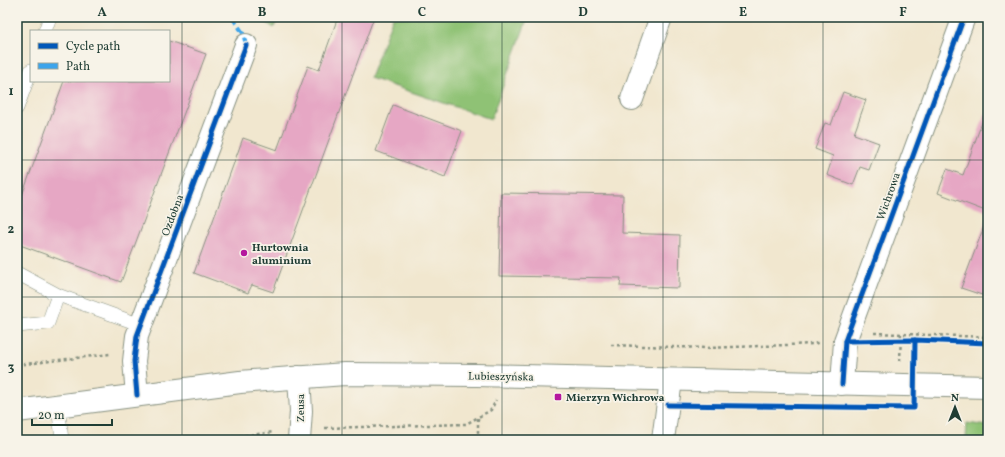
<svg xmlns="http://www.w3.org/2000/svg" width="1005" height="457" font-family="Vollkorn,serif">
  <rect width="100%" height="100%" fill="#f7f3e8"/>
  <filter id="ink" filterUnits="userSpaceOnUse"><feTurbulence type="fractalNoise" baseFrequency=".025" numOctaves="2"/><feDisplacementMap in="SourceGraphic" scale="8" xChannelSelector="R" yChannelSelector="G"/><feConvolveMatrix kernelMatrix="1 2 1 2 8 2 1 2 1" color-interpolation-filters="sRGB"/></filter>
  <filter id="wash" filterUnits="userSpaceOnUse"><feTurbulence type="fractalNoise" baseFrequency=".012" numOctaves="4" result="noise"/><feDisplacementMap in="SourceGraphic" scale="16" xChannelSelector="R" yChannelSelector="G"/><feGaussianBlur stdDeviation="0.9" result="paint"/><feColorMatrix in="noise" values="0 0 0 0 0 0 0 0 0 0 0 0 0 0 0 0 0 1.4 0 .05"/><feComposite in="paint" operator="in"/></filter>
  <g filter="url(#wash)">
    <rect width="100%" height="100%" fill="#f1e7cf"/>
    <g fill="#8fc274" stroke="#578054">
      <polygon points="258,17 278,17 274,28"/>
      <polygon points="393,17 528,17 491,119 370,78"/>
      <polygon points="967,423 988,426 988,440 966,440"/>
    </g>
    <g id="blocks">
      <g fill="#e6a7c4">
        <polygon points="338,17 374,17 273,292 252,285 248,293 194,273 243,138 277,150 308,66 319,70"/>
        <polygon points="169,41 206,54 121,282 20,245 17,238 17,209 64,81 169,81"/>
        <polygon points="843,92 866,100 854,134 879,143 869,170 860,167 853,185 827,175 833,156 815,149 825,123 831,125"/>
        <polygon points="393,105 462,131 445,177 376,151"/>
        <polygon points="985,114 988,114 988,212 938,193 947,169 963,175"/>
        <polygon points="501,193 623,195 622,233 680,235 679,288 620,286 621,278 499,276"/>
        <polygon points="986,221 988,221 988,297 961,288"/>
      </g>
    </g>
  </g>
  <g filter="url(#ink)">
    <use href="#blocks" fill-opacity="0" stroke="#889282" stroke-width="1"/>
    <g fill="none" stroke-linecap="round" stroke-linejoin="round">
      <defs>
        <g id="lane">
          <polyline points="45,31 50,17"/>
          <polyline points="17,108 31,70"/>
          <polyline points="17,273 58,295 141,325"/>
          <polyline points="17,326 48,323 58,295"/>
          <polyline points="58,405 62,440"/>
        </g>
        <g id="street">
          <polyline points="632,99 661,17"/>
          <polyline points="842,384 845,341 964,17"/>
          <polyline points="137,395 134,361 137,336 246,45"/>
          <polyline points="299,440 301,411 299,377"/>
          <polyline points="663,440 671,380"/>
        </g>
        <polyline id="primary" points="17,411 240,382 345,374 477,375 988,387"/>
      </defs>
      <use href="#lane" stroke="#889282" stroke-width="14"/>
      <use href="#street" stroke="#889282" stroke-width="24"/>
      <use href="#primary" stroke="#889282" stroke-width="24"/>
      <g stroke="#889282" stroke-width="2.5" stroke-dasharray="3 3" stroke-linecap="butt">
        <polyline points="874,333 988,337"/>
        <polyline points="611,345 706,348 814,344 820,342"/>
        <polyline points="900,361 901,333"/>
        <polyline points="17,365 110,354"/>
        <polyline points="478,418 478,440"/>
        <polyline points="325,428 466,424 491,410 496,400"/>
        <polyline points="209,440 274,432"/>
      </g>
      <use href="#lane" stroke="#fff" stroke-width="13"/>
      <use href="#street" stroke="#fff" stroke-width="22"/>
      <use href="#primary" stroke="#fff" stroke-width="22"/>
      <polyline stroke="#3da4eb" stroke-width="4" stroke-dasharray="8 4" stroke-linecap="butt" points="232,17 243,33 246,45"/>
      <defs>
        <g id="cycleway">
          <polyline points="845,341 915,340 988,343"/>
          <polyline points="842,384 845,341 964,17"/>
          <polyline points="137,395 134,361 137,336 246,45"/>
          <polyline points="668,405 914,408 915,340"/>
        </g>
      </defs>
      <use href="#cycleway" stroke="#f7f3e8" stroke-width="8"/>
      <use href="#cycleway" stroke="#0057b8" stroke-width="5"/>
    </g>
  </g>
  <path fill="none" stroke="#1f3d34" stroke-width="1" stroke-opacity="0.55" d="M182,17V440M342,17V440M502,17V440M663,17V440M823,17V440M17,160H988M17,297H988"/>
  <g fill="#b5179e" stroke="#f7f3e8" stroke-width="1.5">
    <circle cx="244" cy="253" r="4"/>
    <rect x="554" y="393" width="8" height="8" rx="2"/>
  </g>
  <g text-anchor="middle" stroke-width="3.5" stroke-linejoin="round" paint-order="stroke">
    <g font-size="11" fill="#1f3d34" stroke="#f7f3e8">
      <text transform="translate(888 196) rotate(-70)" y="4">Wichrowa</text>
      <text transform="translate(172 215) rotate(-69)" y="4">Ozdobna</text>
      <text transform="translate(501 376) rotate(1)" y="4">Lubieszyńska</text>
      <text transform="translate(300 408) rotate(-90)" y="4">Zeusa</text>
    </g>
    <g font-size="11" font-weight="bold" fill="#1f3d34" stroke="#f7f3e8" text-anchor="start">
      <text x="252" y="251">Hurtownia<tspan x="252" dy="13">aluminium</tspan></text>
      <text x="566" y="401">Mierzyn Wichrowa</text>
    </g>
  </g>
  <rect width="1005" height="457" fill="none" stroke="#f7f3e8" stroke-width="44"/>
  <rect x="30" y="30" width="140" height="52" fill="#f7f3e8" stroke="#a1aaa0"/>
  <rect x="38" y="43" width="20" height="6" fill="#0057b8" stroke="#a1aaa0"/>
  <text x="66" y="50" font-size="12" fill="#1f3d34">Cycle path</text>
  <rect x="38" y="63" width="20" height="6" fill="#3da4eb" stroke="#a1aaa0"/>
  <text x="66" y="70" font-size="12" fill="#1f3d34">Path</text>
  <g transform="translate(955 407)" stroke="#f7f3e8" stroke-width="3" paint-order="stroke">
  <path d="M0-3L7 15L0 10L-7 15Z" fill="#1f3d34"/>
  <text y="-6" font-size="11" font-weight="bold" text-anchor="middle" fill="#1f3d34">N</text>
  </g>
  <path d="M32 419v6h80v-6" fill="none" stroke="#1f3d34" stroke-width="2"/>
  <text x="38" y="419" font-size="12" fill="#1f3d34" stroke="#f7f3e8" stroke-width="3" paint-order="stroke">20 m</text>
  <rect x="22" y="22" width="961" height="413" fill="none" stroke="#1f3d34" stroke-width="1.5"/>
  <g font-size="13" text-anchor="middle" font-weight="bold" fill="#1f3d34">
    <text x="102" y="16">A</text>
    <text x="262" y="16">B</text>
    <text x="422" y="16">C</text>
    <text x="583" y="16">D</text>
    <text x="743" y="16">E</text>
    <text x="903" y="16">F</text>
    <text x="11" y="95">1</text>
    <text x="11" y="233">2</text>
    <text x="11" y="371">3</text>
  </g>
</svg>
